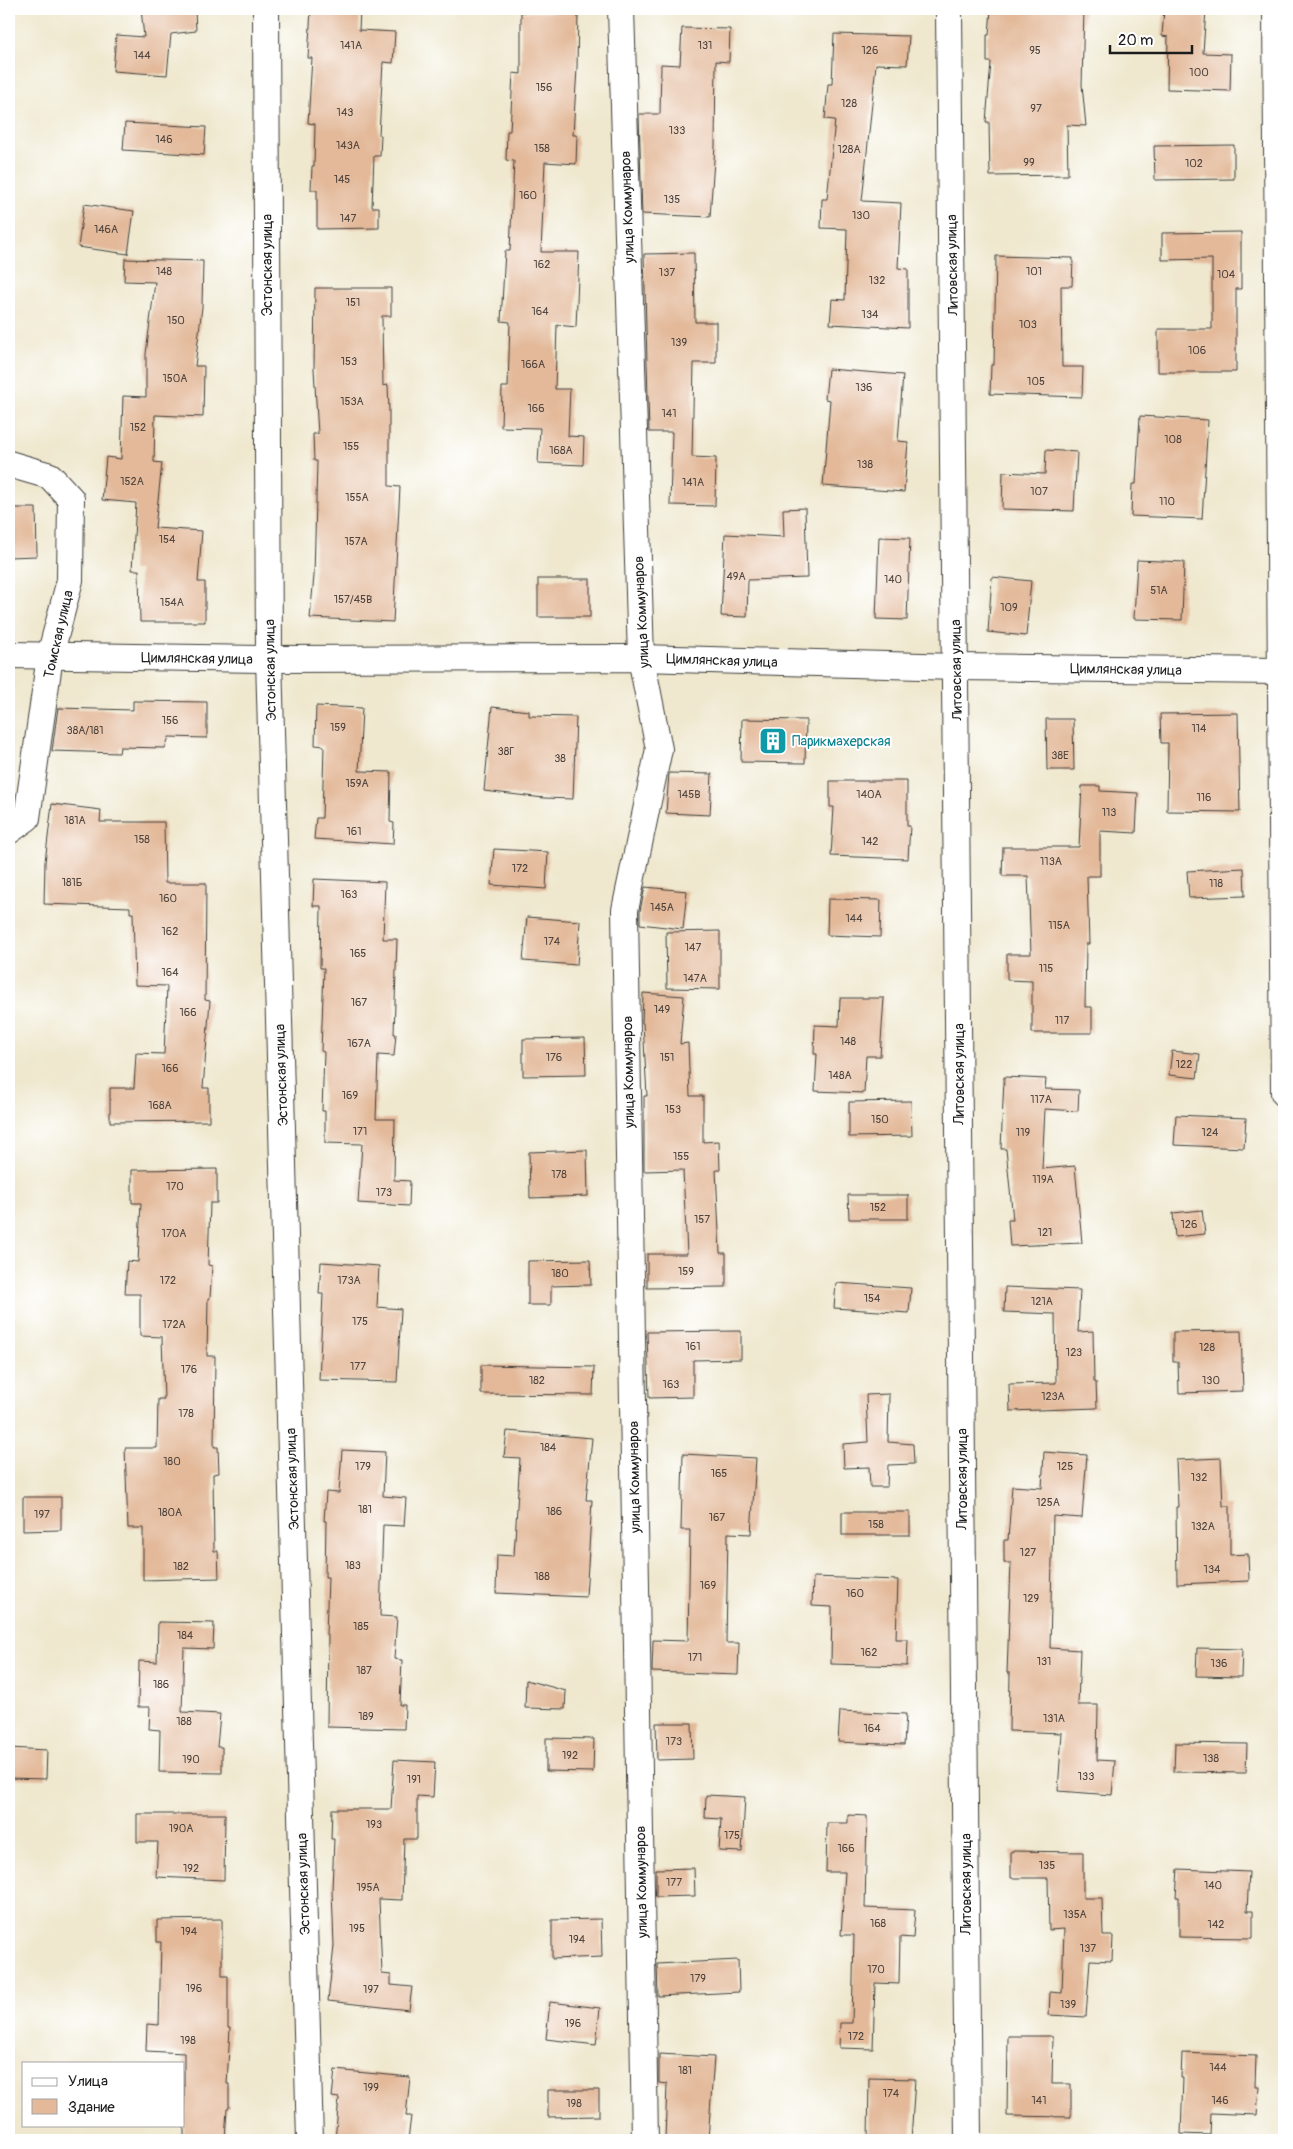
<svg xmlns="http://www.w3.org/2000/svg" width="1293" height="2149" font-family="Pangolin,sans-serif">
  <rect width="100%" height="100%" fill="#fff"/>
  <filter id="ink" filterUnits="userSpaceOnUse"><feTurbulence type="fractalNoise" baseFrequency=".02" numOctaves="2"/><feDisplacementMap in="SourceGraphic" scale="10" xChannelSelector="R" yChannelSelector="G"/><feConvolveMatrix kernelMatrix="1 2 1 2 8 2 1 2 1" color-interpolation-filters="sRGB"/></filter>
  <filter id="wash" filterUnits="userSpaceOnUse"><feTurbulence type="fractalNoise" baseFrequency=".0096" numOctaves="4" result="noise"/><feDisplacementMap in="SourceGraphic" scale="20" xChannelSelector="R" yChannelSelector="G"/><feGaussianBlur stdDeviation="1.12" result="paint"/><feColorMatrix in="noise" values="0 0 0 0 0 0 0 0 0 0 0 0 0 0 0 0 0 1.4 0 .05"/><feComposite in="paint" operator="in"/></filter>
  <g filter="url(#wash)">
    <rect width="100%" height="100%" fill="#efe8cf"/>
    <g id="blocks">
      <g fill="#e3b99a">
        <polygon points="141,9 195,9 196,31 171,34 167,75 113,71 116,35 144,37"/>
        <polygon points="311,9 360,9 359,30 395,32 393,63 383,62 379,135 381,135 380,156 374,156 372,207 379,207 379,228 317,229 317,190 311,190 312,166 314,166 315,124 308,123 312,58 308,58"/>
        <polygon points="991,9 1084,9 1082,85 1086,126 1067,125 1068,175 990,176 989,122 986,122 991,62 987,62 987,35 989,35"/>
        <polygon points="1164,9 1206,9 1203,53 1231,54 1230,91 1167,89 1168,37 1162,36"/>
        <polygon points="521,12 578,12 577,68 573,135 577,135 576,164 545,162 541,252 579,252 576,327 557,325 555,389 570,389 568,436 584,437 583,465 538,463 540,428 501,427 502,387 508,387 510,322 501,321 505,251 510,251 514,161 506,160 507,131 510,131 513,73 521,74"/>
        <polygon points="682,28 730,29 729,62 716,61 715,146 710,217 642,214 639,114 660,114 661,64 680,65"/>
        <polygon points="834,34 909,36 907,65 876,64 862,201 901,203 898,268 908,269 908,328 830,324 832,299 845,300 847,229 821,228 822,199 827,199 835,120 825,119 828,84 832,84"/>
        <polygon points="125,123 206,127 204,155 123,150"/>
        <polygon points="1234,145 1234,179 1155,180 1154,146"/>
        <polygon points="84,204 134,211 128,254 78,247"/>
        <polygon points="1241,232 1241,289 1236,289 1236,372 1158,372 1158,329 1212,329 1212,259 1162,260 1162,233"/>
        <polygon points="694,253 695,322 716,322 716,363 694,363 692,457 716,458 715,506 670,505 672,432 649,432 644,254"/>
        <polygon points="996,256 1073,258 1072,286 1061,286 1062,367 1083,367 1082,397 990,394 991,365 994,365"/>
        <polygon points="125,259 203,261 202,307 195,366 204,366 203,417 155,415 154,462 162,463 155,528 202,531 198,582 205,582 205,622 140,622 139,570 132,570 136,503 102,500 106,457 121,459 123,396 146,397 146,354 155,282 124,281"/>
        <polygon points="315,288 391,288 391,316 382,316 383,386 388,385 389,411 389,486 400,487 393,622 310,618 314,576 317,461 314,461 313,434 318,434 314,369"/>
        <polygon points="828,369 903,375 898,441 908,442 904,492 823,486 830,400 825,399"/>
        <polygon points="1140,416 1208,420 1202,519 1131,516 1132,484 1136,484"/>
        <polygon points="1046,450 1077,452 1074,511 1002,509 1003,472 1045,474"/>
        <polygon points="9,508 36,508 37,556 9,557"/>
        <polygon points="805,508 807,578 748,580 747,617 721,616 725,534 784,537 783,509"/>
        <polygon points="879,537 910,538 907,620 876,619"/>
        <polygon points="1137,560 1184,562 1182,620 1134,619"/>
        <polygon points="992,577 1031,581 1026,636 988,632"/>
        <rect x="538" y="579" width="52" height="38"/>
        <polygon points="133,701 207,702 207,738 169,737 165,748 120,747 119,753 52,751 58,708 133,710"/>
        <polygon points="316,706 362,708 359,771 391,772 390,822 394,823 393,844 314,839 316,818 322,818 324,746 315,745"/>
        <polygon points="492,707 529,711 529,716 576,717 573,799 544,798 484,791"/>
        <polygon points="1238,713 1240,812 1167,811 1168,743 1161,743 1160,714"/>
        <polygon points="742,719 806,720 805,763 741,762"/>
        <polygon points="1046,719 1073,719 1074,770 1047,770"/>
        <polygon points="669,773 712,774 710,815 666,813"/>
        <polygon points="830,781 907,781 907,826 910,826 908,859 831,856 834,807 830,807"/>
        <polygon points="1082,786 1100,786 1100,791 1138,793 1136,833 1100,831 1100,876 1087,876 1089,944 1086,944 1085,1007 1092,1007 1092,1033 1032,1033 1032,981 1007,980 1007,954 1031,954 1028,876 1002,876 1003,847 1079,847"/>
        <polygon points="52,804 101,810 100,822 164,822 165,883 206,883 205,1000 210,1001 203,1088 209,1088 209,1121 110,1122 110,1088 134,1088 136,1053 164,1054 167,986 135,985 133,913 130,913 130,907 44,904 45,862"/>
        <polygon points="494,849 548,852 546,889 491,885"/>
        <polygon points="1244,868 1245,896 1189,898 1187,871"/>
        <polygon points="314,879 385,882 383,939 397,939 394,1034 396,1034 394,1056 378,1055 376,1119 395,1119 394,1180 410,1181 409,1206 358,1203 362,1144 325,1143 325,1111 322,1111 324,1052 321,1051 324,968 320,968 321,906 313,906"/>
        <polygon points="645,887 687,891 683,929 640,924 640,911"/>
        <polygon points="828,899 881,900 880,937 827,935"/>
        <polygon points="527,917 580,921 577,965 523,961"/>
        <polygon points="720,931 720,989 667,988 666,932"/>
        <polygon points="643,993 684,996 680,1044 688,1043 690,1096 703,1096 703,1142 719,1141 720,1170 716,1170 720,1253 726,1253 726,1287 647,1288 647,1254 687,1254 683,1170 644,1171 644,1096 647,1096 643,1023 642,1023"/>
        <polygon points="840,998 884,998 880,1056 866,1056 864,1093 815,1091 817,1054 814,1054 815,1025 839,1026"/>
        <polygon points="585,1038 586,1075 523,1076 523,1039"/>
        <polygon points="1172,1051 1200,1054 1197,1078 1169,1075"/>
        <polygon points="1004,1077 1046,1079 1045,1089 1079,1090 1078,1111 1045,1109 1042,1169 1075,1166 1082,1243 1010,1246 1008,1220 1013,1220 1006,1149 1001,1149"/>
        <polygon points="911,1101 912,1136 849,1137 849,1102"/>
        <polygon points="1176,1115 1246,1118 1244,1148 1174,1145"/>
        <polygon points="587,1150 588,1196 530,1198 529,1152"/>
        <polygon points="217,1169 217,1203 210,1203 208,1265 212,1266 210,1298 208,1298 207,1356 215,1356 214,1447 218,1447 219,1473 213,1474 214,1551 218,1551 219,1578 143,1580 143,1528 128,1528 125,1448 157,1448 158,1399 164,1399 162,1337 140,1336 140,1294 125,1294 127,1261 138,1262 141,1203 132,1203 132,1170"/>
        <polygon points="848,1195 908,1195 908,1219 849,1219"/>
        <polygon points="1202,1210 1205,1234 1175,1237 1173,1213"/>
        <polygon points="590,1260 591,1285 551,1286 551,1305 528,1305 528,1261"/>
        <polygon points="321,1262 379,1266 377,1307 401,1309 397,1382 319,1380 323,1294 319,1294"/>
        <polygon points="836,1283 911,1288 909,1313 834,1308"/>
        <polygon points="1005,1287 1080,1290 1078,1332 1093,1331 1094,1382 1096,1382 1097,1408 1010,1411 1009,1384 1056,1383 1055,1314 1004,1312"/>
        <polygon points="741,1331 741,1359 693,1360 693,1397 649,1398 647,1332"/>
        <polygon points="1241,1331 1243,1391 1179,1393 1178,1362 1173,1362 1173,1332"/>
        <polygon points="481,1365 594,1367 593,1395 481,1394"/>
        <polygon points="889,1394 888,1442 913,1444 914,1464 888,1465 887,1487 870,1487 869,1467 844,1468 843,1444 868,1442 866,1395"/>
        <polygon points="507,1431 592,1438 586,1500 592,1500 586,1597 496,1593 497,1555 514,1556 520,1458 504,1457"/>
        <polygon points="342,1450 385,1452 383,1496 406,1498 404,1526 383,1525 380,1616 397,1617 394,1659 402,1660 400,1705 405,1705 404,1729 327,1727 328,1635 326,1635 328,1577 325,1577 326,1521 324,1521 326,1492 339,1493"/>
        <polygon points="1044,1452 1087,1455 1082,1518 1053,1516 1050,1648 1080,1650 1078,1705 1098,1705 1097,1760 1115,1761 1112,1795 1058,1791 1062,1733 1009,1731 1010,1673 1007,1673 1011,1563 1004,1563 1004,1540 1008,1540 1012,1486 1042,1488"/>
        <polygon points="683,1454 756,1458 751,1534 728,1533 726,1643 739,1643 738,1675 652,1672 653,1640 688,1641 690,1530 681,1530"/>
        <polygon points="1221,1458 1223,1506 1230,1506 1230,1555 1248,1554 1249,1581 1177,1584 1176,1507 1178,1507 1176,1460"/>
        <polygon points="23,1497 61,1497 61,1530 23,1531"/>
        <rect x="842" y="1512" width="68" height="23"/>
        <polygon points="813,1577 898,1580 896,1639 908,1639 907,1666 831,1664 832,1607 812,1606"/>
        <polygon points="158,1622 214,1623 213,1649 184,1648 182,1712 220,1714 217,1747 222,1747 222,1773 159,1772 160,1730 149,1729 150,1707 138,1707 139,1661 157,1662"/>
        <polygon points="1197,1648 1242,1649 1241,1677 1196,1676"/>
        <polygon points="526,1680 566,1691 565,1709 525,1708"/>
        <polygon points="840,1711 906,1714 904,1745 838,1742"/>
        <polygon points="656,1723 692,1723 693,1759 657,1760"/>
        <polygon points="546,1738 594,1739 593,1772 546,1771"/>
        <polygon points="1175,1743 1247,1744 1246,1773 1174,1772"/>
        <polygon points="9,1748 47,1750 46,1779 9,1778"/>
        <polygon points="394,1760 435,1762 433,1797 417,1796 417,1839 404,1839 402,1900 379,1899 382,1974 391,1975 391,1985 412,1987 409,2010 328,2001 334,1946 332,1890 334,1839 331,1839 332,1809 391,1809"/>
        <polygon points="706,1795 745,1797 742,1852 719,1851 721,1819 705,1818"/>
        <polygon points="137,1814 225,1814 224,1880 156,1877 158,1842 137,1842"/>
        <polygon points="848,1815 867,1816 865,1908 915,1910 913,1938 900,1937 899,1984 875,1983 873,2049 839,2048 840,2023 852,2023 854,1935 841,1935 845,1872 826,1872 827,1823 848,1823"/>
        <polygon points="1011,1851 1083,1852 1083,1898 1102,1898 1103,1936 1113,1936 1112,1961 1090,1960 1086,2017 1049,2015 1050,1992 1062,1993 1064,1929 1049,1930 1048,1878 1011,1878"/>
        <polygon points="694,1868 695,1896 656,1897 656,1869"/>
        <polygon points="1178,1869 1249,1872 1247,1911 1253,1911 1253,1938 1179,1937 1179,1897 1176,1897"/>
        <polygon points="222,1919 222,1976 228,1976 228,2028 230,2028 227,2084 229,2084 229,2108 227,2108 225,2140 184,2140 184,2053 146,2051 147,2024 159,2025 161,1942 157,1942 157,1920"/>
        <polygon points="601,1919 602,1957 552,1959 552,1920"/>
        <polygon points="738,1960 739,1992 658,1996 657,1964"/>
        <polygon points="550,2002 600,2008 596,2045 546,2039"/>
        <polygon points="1008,2036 1053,2036 1052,2084 1071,2084 1071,2117 1007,2116"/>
        <polygon points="1182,2053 1256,2056 1255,2086 1259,2086 1257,2115 1211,2113 1210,2135 1181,2134 1183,2078 1181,2078"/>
        <polygon points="659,2054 714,2057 708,2140 665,2140 667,2084 659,2083"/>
        <polygon points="335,2070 410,2077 406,2116 411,2116 408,2140 335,2140 339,2098 332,2097"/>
        <polygon points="869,2078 915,2079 911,2140 868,2140"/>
        <polygon points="548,2090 599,2090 599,2116 548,2117"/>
      </g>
    </g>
  </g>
  <g filter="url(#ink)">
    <use href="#blocks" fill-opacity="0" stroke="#3c3b37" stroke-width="1"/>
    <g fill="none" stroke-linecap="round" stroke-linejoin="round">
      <defs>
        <g id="minor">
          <polyline points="266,9 269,659 310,2140"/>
          <polyline points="621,9 641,658 659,749 625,910 645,2140"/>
          <polyline points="949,9 968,2140"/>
          <polyline points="1276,9 1284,1093"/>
          <polyline points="9,464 50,476 71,499 70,580 50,656 27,818 9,831"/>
          <polyline points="9,655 269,659 641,658 956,667 1284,671"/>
        </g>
      </defs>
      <use href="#minor" stroke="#3c3b37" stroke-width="28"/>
      <use href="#minor" stroke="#fff" stroke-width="26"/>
    </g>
  </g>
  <defs>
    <symbol id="building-square" viewBox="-11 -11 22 22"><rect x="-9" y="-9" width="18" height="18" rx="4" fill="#0f9aa8" stroke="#fff"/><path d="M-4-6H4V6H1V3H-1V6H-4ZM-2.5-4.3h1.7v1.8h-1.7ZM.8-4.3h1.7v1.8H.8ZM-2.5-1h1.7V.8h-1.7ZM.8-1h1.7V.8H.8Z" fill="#fff"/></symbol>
  </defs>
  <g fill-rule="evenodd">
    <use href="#building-square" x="757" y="725" width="32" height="32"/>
  </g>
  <g text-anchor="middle" stroke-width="4" stroke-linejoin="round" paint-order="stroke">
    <g font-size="11" fill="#4e433c">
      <text x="351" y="49">141А</text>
      <text x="705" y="49">131</text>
      <text x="870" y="54">126</text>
      <text x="1035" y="54">95</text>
      <text x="142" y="59">144</text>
      <text x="1199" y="76">100</text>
      <text x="544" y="91">156</text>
      <text x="849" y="107">128</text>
      <text x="1036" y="112">97</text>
      <text x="345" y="116">143</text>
      <text x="677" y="134">133</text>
      <text x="164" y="143">146</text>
      <text x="348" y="149">143А</text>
      <text x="542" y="152">158</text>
      <text x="849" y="153">128А</text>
      <text x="1029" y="166">99</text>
      <text x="1194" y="167">102</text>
      <text x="342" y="183">145</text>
      <text x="528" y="199">160</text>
      <text x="672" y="203">135</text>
      <text x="861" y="219">130</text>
      <text x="348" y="222">147</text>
      <text x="106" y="233">146А</text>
      <text x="542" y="268">162</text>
      <text x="164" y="275">148</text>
      <text x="1034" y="275">101</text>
      <text x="667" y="276">137</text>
      <text x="1226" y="278">104</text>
      <text x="877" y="284">132</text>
      <text x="353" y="306">151</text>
      <text x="540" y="315">164</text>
      <text x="870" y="318">134</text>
      <text x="176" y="324">150</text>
      <text x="1028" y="328">103</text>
      <text x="679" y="346">139</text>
      <text x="1197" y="354">106</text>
      <text x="349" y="365">153</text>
      <text x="533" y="368">166А</text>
      <text x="175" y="382">150А</text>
      <text x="1036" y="385">105</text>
      <text x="864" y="391">136</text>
      <text x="352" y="405">153А</text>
      <text x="536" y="412">166</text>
      <text x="669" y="417">141</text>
      <text x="138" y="431">152</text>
      <text x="1173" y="443">108</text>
      <text x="351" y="450">155</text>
      <text x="561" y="454">168А</text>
      <text x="865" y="468">138</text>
      <text x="132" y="485">152А</text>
      <text x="693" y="486">141А</text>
      <text x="1039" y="495">107</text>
      <text x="357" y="501">155А</text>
      <text x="1167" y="505">110</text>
      <text x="167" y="543">154</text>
      <text x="356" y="545">157А</text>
      <text x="736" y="580">49А</text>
      <text x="893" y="583">140</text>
      <text x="1159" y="594">51А</text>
      <text x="353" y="603">157/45В</text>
      <text x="172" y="606">154А</text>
      <text x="1009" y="611">109</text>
      <text x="170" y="724">156</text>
      <text x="338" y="731">159</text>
      <text x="1199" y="732">114</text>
      <text x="85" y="734">38А/181</text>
      <text x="506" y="755">38Г</text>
      <text x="1060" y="759">38Е</text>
      <text x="560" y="762">38</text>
      <text x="357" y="787">159А</text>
      <text x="689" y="798">145В</text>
      <text x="869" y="798">140А</text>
      <text x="1204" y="801">116</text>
      <text x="1109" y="816">113</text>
      <text x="75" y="824">181А</text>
      <text x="354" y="835">161</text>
      <text x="142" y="843">158</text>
      <text x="870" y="845">142</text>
      <text x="1051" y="865">113А</text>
      <text x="520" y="872">172</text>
      <text x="72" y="886">181Б</text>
      <text x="1216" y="887">118</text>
      <text x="349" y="898">163</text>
      <text x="168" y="902">160</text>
      <text x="662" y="911">145А</text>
      <text x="854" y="922">144</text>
      <text x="1059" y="929">115А</text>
      <text x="170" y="935">162</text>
      <text x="552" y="945">174</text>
      <text x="693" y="951">147</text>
      <text x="358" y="957">165</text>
      <text x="1046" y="972">115</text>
      <text x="170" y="976">164</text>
      <text x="695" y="982">147А</text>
      <text x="359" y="1006">167</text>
      <text x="662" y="1013">149</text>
      <text x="188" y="1016">166</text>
      <text x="1062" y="1024">117</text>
      <text x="848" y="1045">148</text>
      <text x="359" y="1047">167А</text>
      <text x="554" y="1061">176</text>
      <text x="667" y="1061">151</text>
      <text x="1184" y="1068">122</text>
      <text x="170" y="1072">166</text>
      <text x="840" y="1079">148А</text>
      <text x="350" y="1099">169</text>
      <text x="1041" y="1103">117А</text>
      <text x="160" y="1109">168А</text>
      <text x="673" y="1113">153</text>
      <text x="880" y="1123">150</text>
      <text x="360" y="1135">171</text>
      <text x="1023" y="1136">119</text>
      <text x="1210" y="1136">124</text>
      <text x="681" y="1160">155</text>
      <text x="559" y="1178">178</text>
      <text x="1043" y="1183">119А</text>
      <text x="175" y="1190">170</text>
      <text x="384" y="1196">173</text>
      <text x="878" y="1211">152</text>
      <text x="702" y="1223">157</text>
      <text x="1189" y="1228">126</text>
      <text x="1045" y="1236">121</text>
      <text x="174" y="1237">170А</text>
      <text x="686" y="1275">159</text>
      <text x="560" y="1277">180</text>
      <text x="168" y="1284">172</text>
      <text x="349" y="1284">173А</text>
      <text x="872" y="1302">154</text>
      <text x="1042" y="1305">121А</text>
      <text x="360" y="1325">175</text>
      <text x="174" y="1328">172А</text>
      <text x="693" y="1350">161</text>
      <text x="1207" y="1351">128</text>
      <text x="1074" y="1356">123</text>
      <text x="358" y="1370">177</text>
      <text x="189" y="1373">176</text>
      <text x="537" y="1384">182</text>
      <text x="1211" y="1384">130</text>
      <text x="671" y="1388">163</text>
      <text x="1053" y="1400">123А</text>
      <text x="186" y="1417">178</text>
      <text x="548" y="1451">184</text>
      <text x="172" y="1465">180</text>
      <text x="363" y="1470">179</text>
      <text x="1065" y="1470">125</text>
      <text x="719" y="1477">165</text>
      <text x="1199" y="1481">132</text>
      <text x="1048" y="1506">125А</text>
      <text x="365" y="1513">181</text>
      <text x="554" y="1515">186</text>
      <text x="170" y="1516">180А</text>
      <text x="42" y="1518">197</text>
      <text x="717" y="1521">167</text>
      <text x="876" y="1528">158</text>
      <text x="1203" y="1530">132А</text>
      <text x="1028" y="1556">127</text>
      <text x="353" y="1569">183</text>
      <text x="181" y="1570">182</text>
      <text x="1212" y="1573">134</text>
      <text x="542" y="1580">188</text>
      <text x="708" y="1589">169</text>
      <text x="855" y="1597">160</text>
      <text x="1031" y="1602">129</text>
      <text x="361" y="1630">185</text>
      <text x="185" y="1639">184</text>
      <text x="869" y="1656">162</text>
      <text x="695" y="1661">171</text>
      <text x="1044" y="1665">131</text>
      <text x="1219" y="1667">136</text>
      <text x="364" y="1674">187</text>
      <text x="161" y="1688">186</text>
      <text x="366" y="1720">189</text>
      <text x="1054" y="1722">131А</text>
      <text x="184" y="1725">188</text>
      <text x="872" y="1732">164</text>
      <text x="674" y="1745">173</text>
      <text x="570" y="1759">192</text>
      <text x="1211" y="1762">138</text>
      <text x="191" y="1763">190</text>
      <text x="1086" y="1780">133</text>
      <text x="414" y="1783">191</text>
      <text x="374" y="1828">193</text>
      <text x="181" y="1832">190А</text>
      <text x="732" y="1839">175</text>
      <text x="846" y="1852">166</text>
      <text x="1047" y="1869">135</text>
      <text x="191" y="1872">192</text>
      <text x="674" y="1886">177</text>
      <text x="1213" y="1889">140</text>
      <text x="368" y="1891">195А</text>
      <text x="1075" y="1918">135А</text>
      <text x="878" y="1927">168</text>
      <text x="1216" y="1928">142</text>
      <text x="357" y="1932">195</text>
      <text x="189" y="1935">194</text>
      <text x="577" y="1943">194</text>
      <text x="1088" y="1952">137</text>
      <text x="876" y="1973">170</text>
      <text x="698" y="1982">179</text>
      <text x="194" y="1992">196</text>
      <text x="371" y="1993">197</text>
      <text x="1068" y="2008">139</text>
      <text x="573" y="2027">196</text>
      <text x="856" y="2040">172</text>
      <text x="188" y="2044">198</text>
      <text x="1218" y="2071">144</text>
      <text x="685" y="2074">181</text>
      <text x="371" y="2091">199</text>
      <text x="891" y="2097">174</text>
      <text x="1039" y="2104">141</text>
      <text x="1220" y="2104">146</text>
      <text x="574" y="2107">198</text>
    </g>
    <g font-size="14" fill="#1c1c1c" stroke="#fff">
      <text transform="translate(627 207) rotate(-92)" y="5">улица Коммунаров</text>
      <text transform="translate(267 265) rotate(-90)" y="5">Эстонская улица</text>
      <text transform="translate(952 265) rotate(-91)" y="5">Литовская улица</text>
      <text transform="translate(641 612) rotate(-93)" y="5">улица Коммунаров</text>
      <text transform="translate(58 634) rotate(-77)" y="5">Томская улица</text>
      <text transform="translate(197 658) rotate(1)" y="5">Цимлянская улица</text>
      <text transform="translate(722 660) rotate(2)" y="5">Цимлянская улица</text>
      <text transform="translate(1126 669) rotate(1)" y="5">Цимлянская улица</text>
      <text transform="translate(270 670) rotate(-91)" y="5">Эстонская улица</text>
      <text transform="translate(956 670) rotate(-91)" y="5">Литовская улица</text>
      <text transform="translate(628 1072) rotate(-91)" y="5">улица Коммунаров</text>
      <text transform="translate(959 1074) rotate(-90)" y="5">Литовская улица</text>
      <text transform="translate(281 1075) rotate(-92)" y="5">Эстонская улица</text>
      <text transform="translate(634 1477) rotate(-91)" y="5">улица Коммунаров</text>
      <text transform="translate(292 1479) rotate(-92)" y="5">Эстонская улица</text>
      <text transform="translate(962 1479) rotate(-90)" y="5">Литовская улица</text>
      <text transform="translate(641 1882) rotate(-91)" y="5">улица Коммунаров</text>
      <text transform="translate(303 1884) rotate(-92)" y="5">Эстонская улица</text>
      <text transform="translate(966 1884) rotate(-90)" y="5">Литовская улица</text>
    </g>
    <g font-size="14" fill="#0d838f" stroke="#fff" text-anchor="start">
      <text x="792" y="746">Парикмахерская</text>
    </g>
  </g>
  <rect width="1293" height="2149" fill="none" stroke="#fff" stroke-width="30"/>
  <rect x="22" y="2062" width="162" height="65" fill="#ffffff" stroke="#a4a4a4"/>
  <rect x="32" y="2078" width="25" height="8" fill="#ffffff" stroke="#a4a4a4"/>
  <text x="68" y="2086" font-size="15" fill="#1c1c1c">Улица</text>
  <rect x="32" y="2099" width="25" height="15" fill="#e3b99a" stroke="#a4a4a4"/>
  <text x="68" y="2112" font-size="15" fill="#1c1c1c">Здание</text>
  <path d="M1110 45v8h82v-8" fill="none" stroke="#1c1c1c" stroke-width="2.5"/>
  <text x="1118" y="45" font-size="15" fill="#1c1c1c" stroke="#ffffff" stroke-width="4" paint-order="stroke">20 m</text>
</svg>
